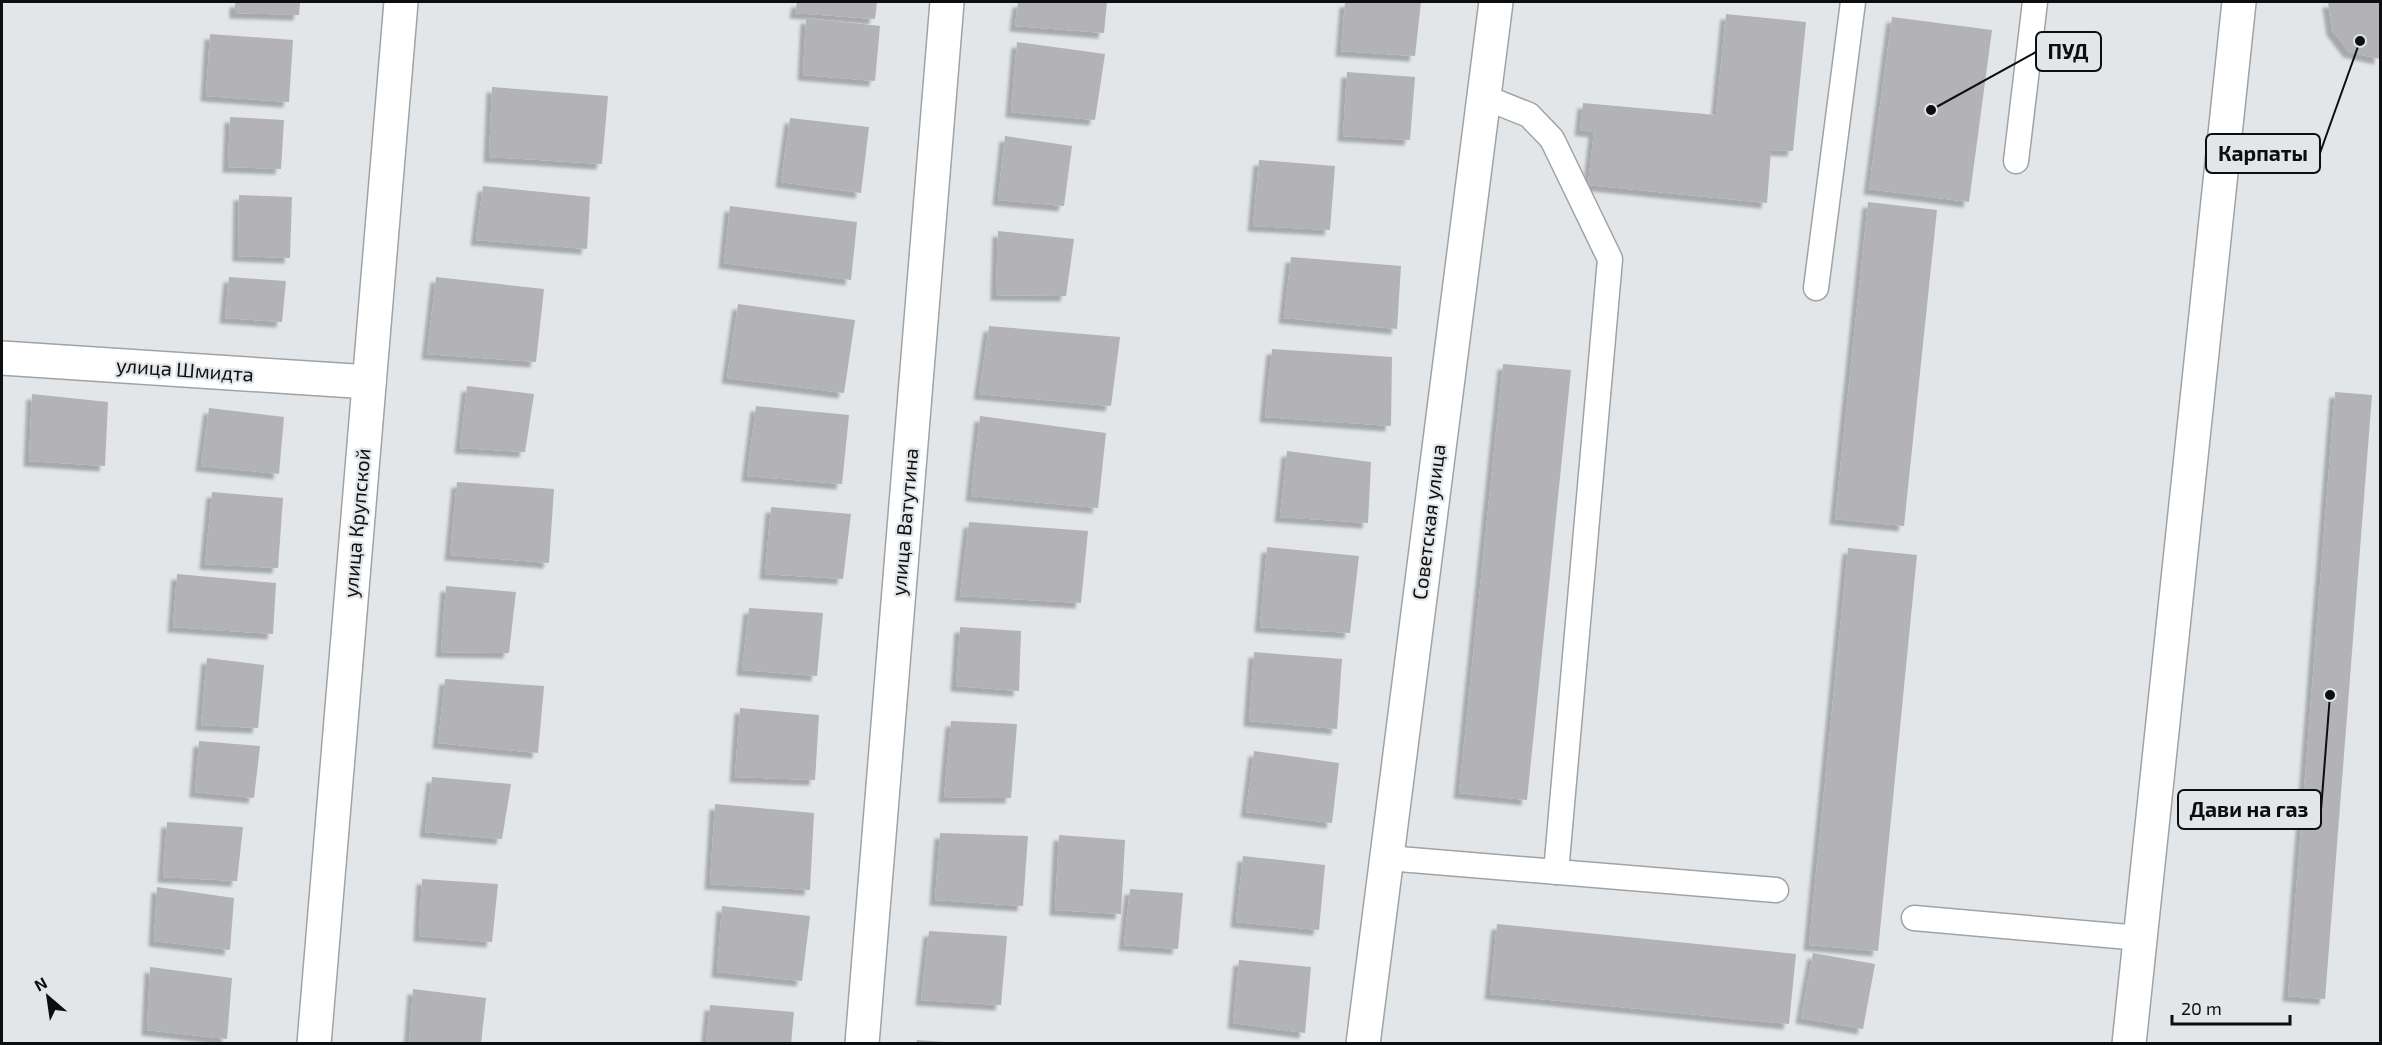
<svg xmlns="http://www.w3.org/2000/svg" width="2382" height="1045" font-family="'Exo 2',sans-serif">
  <defs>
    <filter id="shadow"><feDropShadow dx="-5.5" dy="5.5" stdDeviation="1.5" flood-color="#0004"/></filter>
  </defs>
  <rect width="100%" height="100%" fill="#e2e6e9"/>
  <g fill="#b3b2b6" filter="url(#shadow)">
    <polygon points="235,2 300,2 299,15 235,13"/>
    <polygon points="797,2 877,2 875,19 795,13"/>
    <polygon points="1018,2 1107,2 1104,33 1015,26"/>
    <polygon points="1345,2 1421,2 1415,56 1341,51"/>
    <polygon points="2328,2 2380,2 2380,59 2349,52 2332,30"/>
    <polygon points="1726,14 1806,22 1793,151 1771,150 1767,203 1588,185 1594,132 1580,130 1583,103 1716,115"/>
    <polygon points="1892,17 1992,30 1969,202 1869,189"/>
    <polygon points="806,18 880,26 875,81 803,75"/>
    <polygon points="210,34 293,40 289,102 206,96"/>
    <polygon points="1017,42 1105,54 1095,120 1011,112"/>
    <polygon points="1347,72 1415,77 1410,140 1343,136"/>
    <polygon points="492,87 608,96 602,164 489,157"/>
    <polygon points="230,117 284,120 281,169 228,167"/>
    <polygon points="790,118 869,127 861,193 781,182"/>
    <polygon points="1005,136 1072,146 1064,206 998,200"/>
    <polygon points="1259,160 1335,166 1330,230 1253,226"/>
    <polygon points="483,186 590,197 587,249 476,240"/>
    <polygon points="239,195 292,197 290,258 238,256"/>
    <polygon points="1868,202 1937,210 1904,526 1835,519"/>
    <polygon points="730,206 857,222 851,280 724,263"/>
    <polygon points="998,231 1074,239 1066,296 996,295"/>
    <polygon points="1291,257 1401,266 1397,329 1284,318"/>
    <polygon points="229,277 286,281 282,322 225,318"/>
    <polygon points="436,277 544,289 536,362 427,354"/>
    <polygon points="738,304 855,320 844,393 727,378"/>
    <polygon points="989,326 1120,337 1111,406 979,394"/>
    <polygon points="1272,349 1392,357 1391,426 1265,417"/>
    <polygon points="1503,364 1571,370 1527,800 1459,793"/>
    <polygon points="467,386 534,394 525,452 460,448"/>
    <polygon points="2335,392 2372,395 2325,999 2288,996"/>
    <polygon points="32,394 108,402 105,466 29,461"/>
    <polygon points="756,406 849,415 842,484 747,476"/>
    <polygon points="209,408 284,417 279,474 201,466"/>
    <polygon points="980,416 1106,433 1098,508 971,496"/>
    <polygon points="1287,451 1371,462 1368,523 1280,517"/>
    <polygon points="457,482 554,489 549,563 450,555"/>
    <polygon points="212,492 283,498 278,568 205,564"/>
    <polygon points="771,507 851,514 843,579 765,574"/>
    <polygon points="969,522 1088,531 1081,603 960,596"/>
    <polygon points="1267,547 1359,556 1350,633 1260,627"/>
    <polygon points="1848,548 1917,555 1878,951 1809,945"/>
    <polygon points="177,574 276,583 273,634 173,627"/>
    <polygon points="446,586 516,592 509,653 441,652"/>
    <polygon points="749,608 823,613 817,676 742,670"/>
    <polygon points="960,627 1021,631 1019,691 956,686"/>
    <polygon points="1254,652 1342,659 1337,729 1249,721"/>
    <polygon points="207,658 264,665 258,728 201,725"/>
    <polygon points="445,679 544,686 538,753 438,743"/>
    <polygon points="740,708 819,715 815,780 735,777"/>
    <polygon points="951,721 1017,724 1011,798 944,797"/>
    <polygon points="199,741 260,746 254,798 195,792"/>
    <polygon points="1254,751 1339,763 1332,823 1246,812"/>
    <polygon points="432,777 511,784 502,839 425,832"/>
    <polygon points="715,804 814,813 810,890 710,884"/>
    <polygon points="167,822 243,827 237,881 163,877"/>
    <polygon points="940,833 1028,836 1023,906 935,900"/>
    <polygon points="1059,835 1125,840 1121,914 1055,910"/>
    <polygon points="1243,856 1325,865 1319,930 1236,922"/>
    <polygon points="422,879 498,884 492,942 419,936"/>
    <polygon points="157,887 234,898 230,950 154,941"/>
    <polygon points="1130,889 1183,893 1178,949 1124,945"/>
    <polygon points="722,906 810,916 802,981 717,972"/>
    <polygon points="1497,924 1796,954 1789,1024 1490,994"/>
    <polygon points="929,931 1007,936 1001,1005 921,1000"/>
    <polygon points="1813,953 1875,964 1863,1029 1801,1018"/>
    <polygon points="1239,960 1311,967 1305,1033 1233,1023"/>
    <polygon points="150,967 232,978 227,1039 147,1030"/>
    <polygon points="413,989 486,998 481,1044 409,1044"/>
    <polygon points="710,1005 794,1012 791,1044 706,1044"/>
    <polygon points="917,1040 945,1042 945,1044 916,1044"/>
  </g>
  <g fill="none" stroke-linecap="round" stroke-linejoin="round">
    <defs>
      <g id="service">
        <polyline points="1484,97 1529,115 1552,139 1610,259 1556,872"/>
        <polyline points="2016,161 2035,2"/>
        <polyline points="1816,288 1853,2"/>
        <polyline points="1387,858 1776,890"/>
        <polyline points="1914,918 2140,938"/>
      </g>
      <g id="minor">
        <polyline points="2,358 369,382"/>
        <polyline points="862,1044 947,2"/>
        <polyline points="1363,1044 1496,2"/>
      </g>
      <polyline id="secondary" points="314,1044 401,2"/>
      <polyline id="trunk" points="2129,1044 2239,2"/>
    </defs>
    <use href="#service" stroke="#9fa3a6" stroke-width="27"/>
    <use href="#minor" stroke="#9fa3a6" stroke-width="36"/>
    <use href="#secondary" stroke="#9fa3a6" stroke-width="36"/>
    <use href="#trunk" stroke="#9fa3a6" stroke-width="36"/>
    <use href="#service" stroke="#fff" stroke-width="24"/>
    <use href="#minor" stroke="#fff" stroke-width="33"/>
    <use href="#secondary" stroke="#fff" stroke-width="33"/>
    <use href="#trunk" stroke="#fff" stroke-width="33"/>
  </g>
  <g text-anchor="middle" stroke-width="4.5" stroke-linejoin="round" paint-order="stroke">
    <g font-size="20" fill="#0d0e0f" stroke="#e2e6e9">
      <text transform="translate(185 370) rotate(4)" y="7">улица Шмидта</text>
      <text transform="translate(905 522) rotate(-85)" y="7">улица Ватутина</text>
      <text transform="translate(1429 522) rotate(-83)" y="7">Советская улица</text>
      <text transform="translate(357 523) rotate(-85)" y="7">улица Крупской</text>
    </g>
  </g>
  <path fill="none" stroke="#0d0e0f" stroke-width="2" d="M1931 110L2036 52M2360 41L2320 153M2330 695L2321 810"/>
  <g fill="#0d0e0f" stroke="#e2e6e9" stroke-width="2">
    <circle cx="1931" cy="110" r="6"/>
    <circle cx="2360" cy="41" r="6"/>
    <circle cx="2330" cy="695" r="6"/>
  </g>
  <g fill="#e2e6e9" stroke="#0d0e0f" stroke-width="2">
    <rect x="2036" y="32" width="65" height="39" rx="6"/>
    <rect x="2206" y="134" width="114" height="39" rx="6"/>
    <rect x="2178" y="790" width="143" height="39" rx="6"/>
  </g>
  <g font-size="21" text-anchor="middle" font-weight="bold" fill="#0d0e0f">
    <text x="2068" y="59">ПУД</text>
    <text x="2263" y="161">Карпаты</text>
    <text x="2249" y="817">Дави на газ</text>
  </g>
  <rect width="2382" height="1045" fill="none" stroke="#0d0e0f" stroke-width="6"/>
  <g transform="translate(48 997) rotate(331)" stroke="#e2e6e9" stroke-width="4.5" paint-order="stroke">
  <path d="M0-4.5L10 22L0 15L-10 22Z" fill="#0d0e0f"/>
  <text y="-9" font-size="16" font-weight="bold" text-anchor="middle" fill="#0d0e0f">N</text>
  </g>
  <path d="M2172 1015v9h118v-9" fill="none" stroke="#0d0e0f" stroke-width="3"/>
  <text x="2181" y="1015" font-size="18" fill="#0d0e0f" stroke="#e2e6e9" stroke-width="4.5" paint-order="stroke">20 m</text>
</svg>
